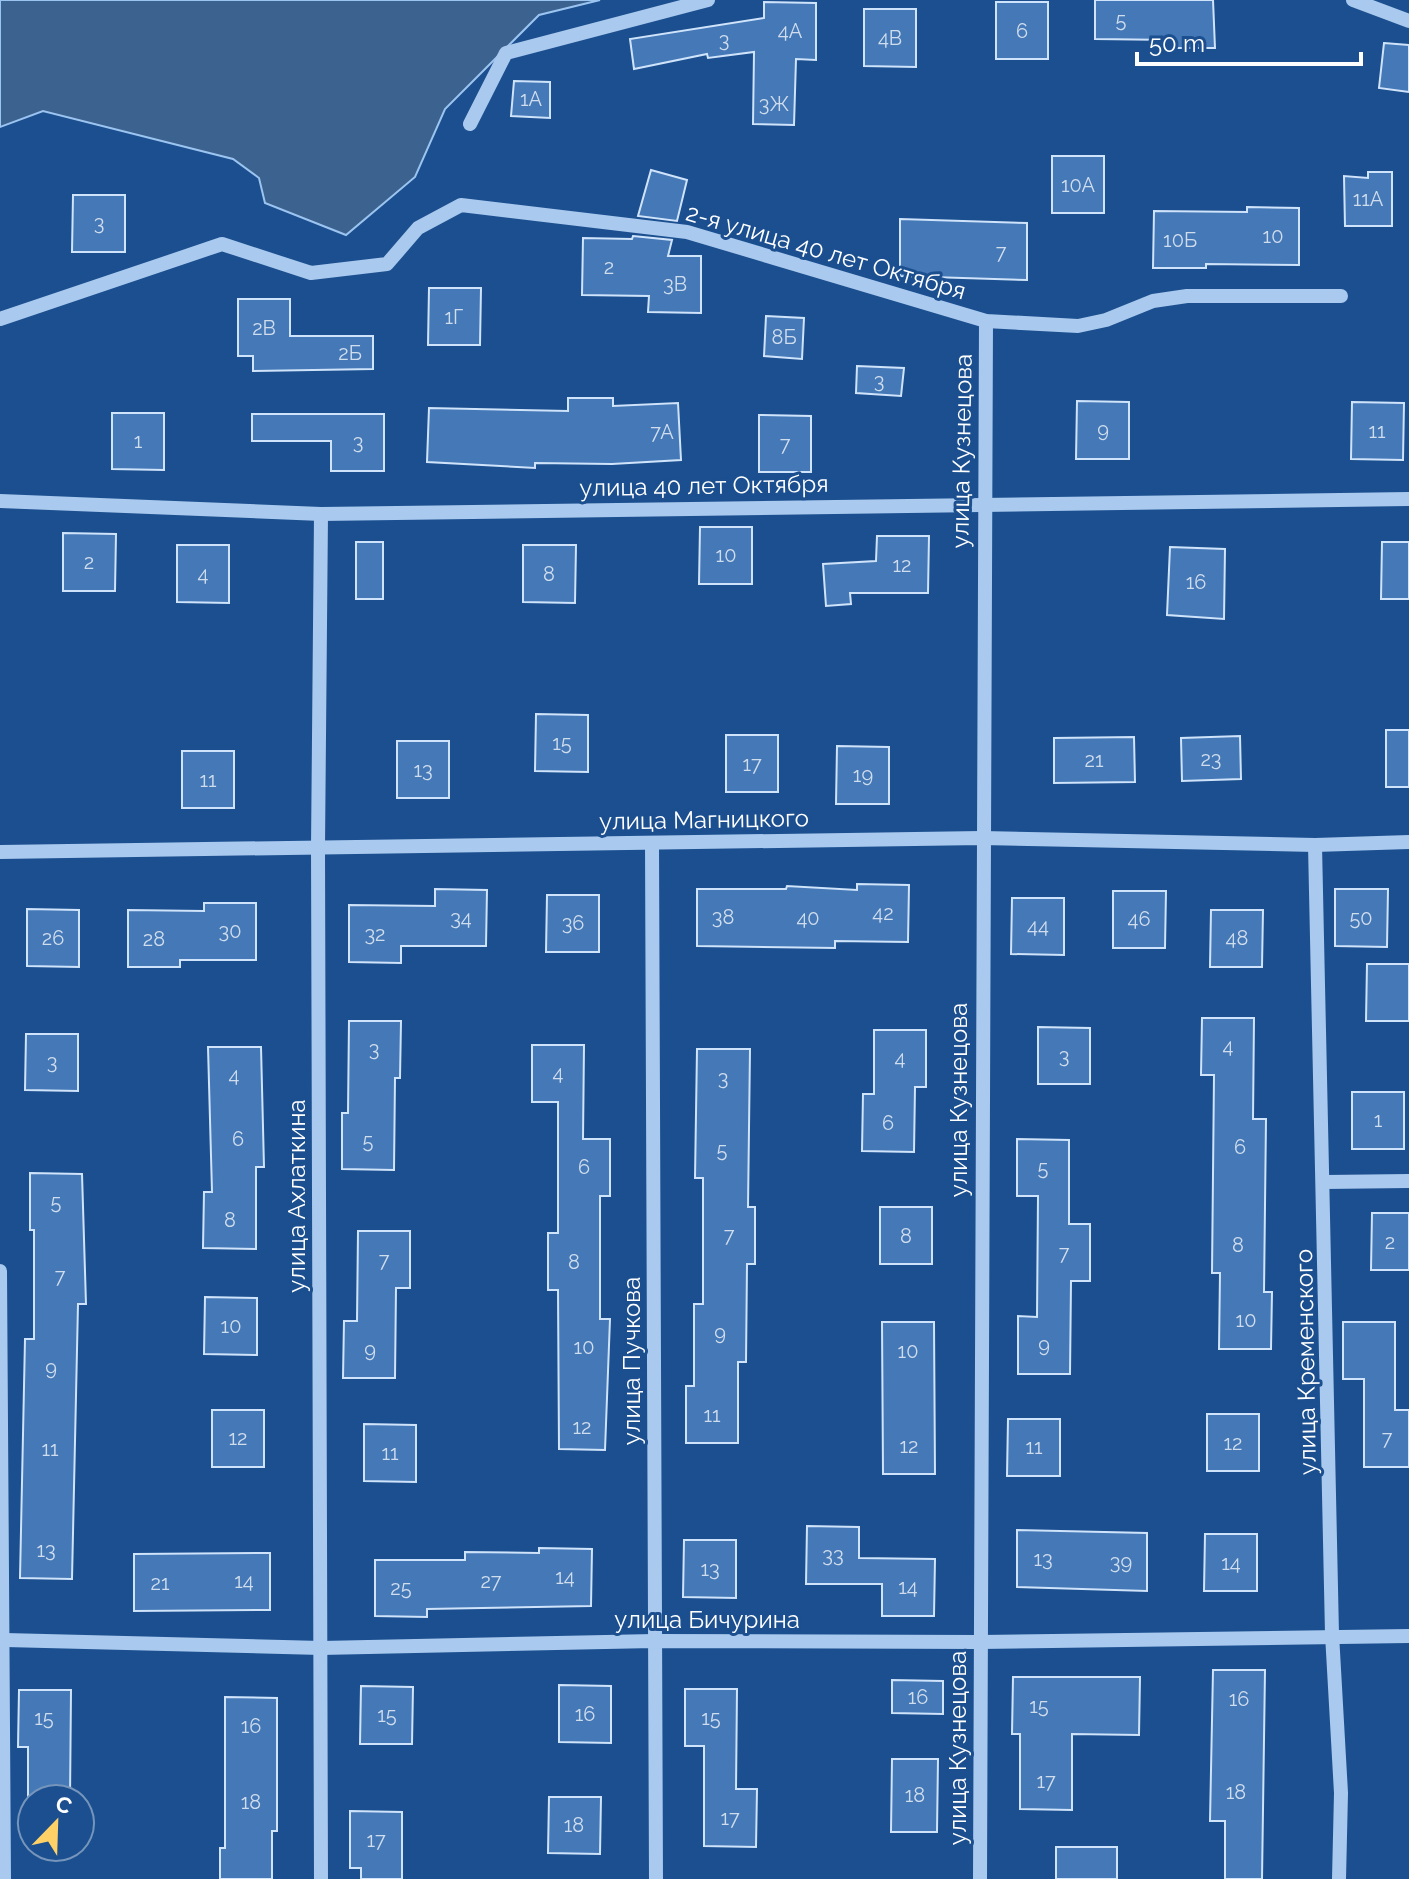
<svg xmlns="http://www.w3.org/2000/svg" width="1409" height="1879" font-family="Raleway,sans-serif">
  <rect width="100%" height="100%" fill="#1b4f8f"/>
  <polygon fill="#3c6290" stroke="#9cc4f0" stroke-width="2" points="0,0 600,0 539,15 445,109 415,177 346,235 265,203 259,178 233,159 43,111 0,127"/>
  <g fill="#4478b7" stroke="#cfe3fa" stroke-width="2">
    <polygon points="1095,0 1213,0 1215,48 1175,48 1174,40 1095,39"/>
    <polygon points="764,2 816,3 816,60 796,59 794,125 753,124 754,52 708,58 707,54 634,69 630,39 764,18"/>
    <rect x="996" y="2" width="52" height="57"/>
    <polygon points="864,9 916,9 916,67 864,66"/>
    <polygon points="1384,43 1409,45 1409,92 1379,88"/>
    <polygon points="514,81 550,82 550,118 511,116"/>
    <rect x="1052" y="156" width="52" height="57"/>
    <polygon points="651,170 687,180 677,221 638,216"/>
    <polygon points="1368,172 1392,172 1392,226 1345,226 1344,176 1368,178"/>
    <polygon points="73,195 125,195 125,252 72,252"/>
    <polygon points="1247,207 1299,208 1299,265 1206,264 1206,268 1153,268 1154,211 1247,212"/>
    <polygon points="900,219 1027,223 1027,280 900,276"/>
    <polygon points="633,236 672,240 668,256 701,256 701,313 648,312 649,296 582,295 583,238 632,239"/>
    <polygon points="429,288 481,288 480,345 428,345"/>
    <polygon points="238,299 290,299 290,336 373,336 373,369 253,371 253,356 238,356"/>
    <polygon points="766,316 804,318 802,359 764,356"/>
    <polygon points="857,366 904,368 901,396 856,393"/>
    <polygon points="568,398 613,398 613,406 678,403 681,460 612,464 535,463 535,468 427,462 429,408 568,411"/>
    <polygon points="1077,401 1129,402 1129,459 1076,459"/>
    <polygon points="1352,402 1404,403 1403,460 1351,459"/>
    <polygon points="112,413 164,413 164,470 112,469"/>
    <polygon points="252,414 384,414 384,471 331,471 331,441 252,441"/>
    <polygon points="759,415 811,416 811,472 759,472"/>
    <polygon points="700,527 752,527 752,584 699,584"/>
    <polygon points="63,533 116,534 115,591 63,591"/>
    <polygon points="877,536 929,536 928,593 850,593 851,604 826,606 823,564 876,561"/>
    <rect x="356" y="542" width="27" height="57"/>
    <polygon points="1382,542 1409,542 1409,599 1381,599"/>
    <polygon points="177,545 229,545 229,603 177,602"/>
    <polygon points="523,545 576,545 575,603 523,602"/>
    <polygon points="1170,547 1225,549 1224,619 1167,615"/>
    <polygon points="536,714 588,715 588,772 535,771"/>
    <rect x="1386" y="730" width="23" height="57"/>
    <rect x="726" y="735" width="52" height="57"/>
    <polygon points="1240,736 1241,779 1182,781 1181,738"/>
    <polygon points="1134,737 1135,782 1054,783 1054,738"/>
    <rect x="397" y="741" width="52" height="57"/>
    <polygon points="837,746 889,747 889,804 836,804"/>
    <rect x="182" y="751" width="52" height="57"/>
    <polygon points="857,884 909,885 908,942 835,941 835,948 697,946 697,889 786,889 787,886 857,890"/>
    <polygon points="435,889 487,890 486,946 401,946 401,963 349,962 349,905 435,906"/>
    <polygon points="1335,889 1388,889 1387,947 1335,946"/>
    <polygon points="1113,891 1166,891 1165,948 1113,948"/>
    <polygon points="547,895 599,895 599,952 546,952"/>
    <polygon points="1012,898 1064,898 1064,955 1011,954"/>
    <polygon points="204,903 256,903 256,960 180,960 180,967 128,967 128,910 204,911"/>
    <polygon points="27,909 79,910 79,967 27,966"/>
    <polygon points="1211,910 1263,910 1262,967 1210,967"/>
    <polygon points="1367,964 1409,964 1409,1021 1366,1021"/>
    <polygon points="1202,1018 1254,1018 1253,1119 1266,1119 1264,1292 1272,1292 1271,1349 1219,1349 1220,1273 1212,1273 1214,1075 1201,1075"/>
    <polygon points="349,1021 401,1021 400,1078 395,1078 394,1170 342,1169 342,1113 348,1113"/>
    <polygon points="1038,1027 1090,1028 1090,1084 1038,1084"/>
    <polygon points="874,1030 926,1030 926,1087 915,1087 914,1152 862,1151 863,1094 874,1094"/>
    <polygon points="26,1034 78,1034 78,1091 25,1090"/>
    <polygon points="532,1045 584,1045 583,1139 610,1139 610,1196 600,1196 600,1319 610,1319 605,1450 559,1449 558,1290 548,1290 548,1233 558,1233 558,1102 532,1102"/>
    <polygon points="208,1047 261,1047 264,1167 256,1167 256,1249 203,1248 204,1192 212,1192"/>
    <polygon points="697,1049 750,1049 748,1207 755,1207 755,1264 747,1264 746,1362 738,1362 738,1443 686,1443 686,1386 694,1386 694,1304 703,1304 703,1178 695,1178"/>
    <rect x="1352" y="1092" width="52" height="57"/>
    <polygon points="1017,1139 1069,1140 1069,1224 1090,1224 1090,1281 1071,1281 1070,1374 1018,1374 1018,1316 1037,1317 1038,1196 1017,1196"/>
    <polygon points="30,1173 82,1174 86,1304 78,1304 72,1579 20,1578 25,1339 34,1339 34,1230 30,1230"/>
    <rect x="880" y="1207" width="52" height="57"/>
    <polygon points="1372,1213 1409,1213 1409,1270 1371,1270"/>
    <polygon points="358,1231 410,1231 410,1288 396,1288 395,1378 343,1378 344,1321 357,1321"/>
    <polygon points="205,1297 257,1298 257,1355 204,1354"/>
    <polygon points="882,1322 934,1322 935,1474 883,1474"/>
    <polygon points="1343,1322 1395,1322 1395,1410 1409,1410 1409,1467 1364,1467 1364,1379 1343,1379"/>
    <rect x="212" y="1410" width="52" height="57"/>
    <rect x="1207" y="1414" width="52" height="57"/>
    <polygon points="1008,1419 1060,1419 1060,1476 1007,1476"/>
    <polygon points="364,1424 416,1425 416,1482 364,1481"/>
    <polygon points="807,1526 859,1527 859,1558 935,1559 934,1616 882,1616 882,1584 806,1584"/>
    <polygon points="1017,1530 1147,1533 1147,1591 1017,1587"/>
    <polygon points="1205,1534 1257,1534 1257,1591 1204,1591"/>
    <polygon points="684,1540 736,1540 736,1598 683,1597"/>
    <polygon points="539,1548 592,1549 591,1606 427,1609 427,1617 375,1616 375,1560 465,1560 465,1552 539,1553"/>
    <polygon points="270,1553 270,1610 134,1611 134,1554"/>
    <polygon points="1213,1670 1265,1670 1262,1879 1225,1879 1225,1821 1210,1821"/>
    <polygon points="1013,1677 1140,1677 1139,1735 1072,1734 1072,1810 1020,1809 1020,1734 1012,1734"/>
    <polygon points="892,1680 943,1681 943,1714 892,1713"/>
    <polygon points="559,1685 611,1686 611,1743 559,1742"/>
    <polygon points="361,1686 413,1687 412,1744 360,1744"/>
    <polygon points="685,1689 737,1689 736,1789 757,1789 756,1847 704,1846 704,1746 685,1746"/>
    <polygon points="19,1690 71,1690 70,1799 28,1799 28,1747 18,1747"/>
    <polygon points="225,1697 277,1698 277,1831 272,1831 272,1879 220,1879 220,1848 225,1848"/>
    <polygon points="892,1759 938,1759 937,1832 891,1832"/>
    <polygon points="549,1797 601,1797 600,1854 548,1853"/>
    <polygon points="350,1811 402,1812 402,1879 361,1879 361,1868 350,1868"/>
    <rect x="1056" y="1847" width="61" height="32"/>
  </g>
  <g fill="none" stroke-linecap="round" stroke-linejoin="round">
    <g stroke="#a9c9ee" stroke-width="14">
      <polyline points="1353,0 1409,21"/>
      <polyline points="470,124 506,53 708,0"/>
      <polyline points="0,319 222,244 311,273 387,264 418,228 461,205 687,232 986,321 1078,326 1106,320 1153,301 1187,296 1341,296"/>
      <polyline points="0,501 321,514 1409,499"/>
      <polyline points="652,844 656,1879"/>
      <polyline points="1315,845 1332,1634 1341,1793 1339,1879"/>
      <polyline points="0,852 982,838 1315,845 1409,842"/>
      <polyline points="1325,1182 1409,1181"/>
      <polyline points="0,1271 4,1879"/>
      <polyline points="5,1640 321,1648 654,1641 980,1642 1409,1636"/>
      <polyline points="321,1879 318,848 321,514"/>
      <polyline points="980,1879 986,321"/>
    </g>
  </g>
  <g text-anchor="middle" stroke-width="6" stroke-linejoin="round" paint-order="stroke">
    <g font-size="20" fill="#d0dded">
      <text x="1121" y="27">5</text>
      <text x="790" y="38">4А</text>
      <text x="1022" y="38">6</text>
      <text x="890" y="45">4В</text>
      <text x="724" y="47">3</text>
      <text x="531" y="106">1А</text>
      <text x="774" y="111">3Ж</text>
      <text x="1078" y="192">10А</text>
      <text x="1368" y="206">11А</text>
      <text x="99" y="230">3</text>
      <text x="1273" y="243">10</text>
      <text x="1180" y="247">10Б</text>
      <text x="1001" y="259">7</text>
      <text x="609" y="274">2</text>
      <text x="675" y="291">3В</text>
      <text x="454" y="324">1Г</text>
      <text x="264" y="335">2В</text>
      <text x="784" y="344">8Б</text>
      <text x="350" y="360">2Б</text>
      <text x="879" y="388">3</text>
      <text x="1103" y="437">9</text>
      <text x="1377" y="438">11</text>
      <text x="662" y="439">7А</text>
      <text x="138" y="448">1</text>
      <text x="358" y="449">3</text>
      <text x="785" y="451">7</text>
      <text x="726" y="562">10</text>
      <text x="89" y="569">2</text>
      <text x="902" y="572">12</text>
      <text x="203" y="581">4</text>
      <text x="549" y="581">8</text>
      <text x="1196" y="589">16</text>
      <text x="562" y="750">15</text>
      <text x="1211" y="766">23</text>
      <text x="1094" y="767">21</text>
      <text x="752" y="771">17</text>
      <text x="423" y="777">13</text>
      <text x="863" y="782">19</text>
      <text x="208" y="787">11</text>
      <text x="883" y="920">42</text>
      <text x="723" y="924">38</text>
      <text x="461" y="925">34</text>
      <text x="808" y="925">40</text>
      <text x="1361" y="925">50</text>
      <text x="1139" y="926">46</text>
      <text x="573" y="930">36</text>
      <text x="1038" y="933">44</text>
      <text x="230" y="938">30</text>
      <text x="375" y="941">32</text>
      <text x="53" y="945">26</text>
      <text x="1237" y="945">48</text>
      <text x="154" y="946">28</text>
      <text x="1228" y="1053">4</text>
      <text x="374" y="1056">3</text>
      <text x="1064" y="1063">3</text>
      <text x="900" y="1065">4</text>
      <text x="52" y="1069">3</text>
      <text x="558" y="1080">4</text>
      <text x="234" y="1082">4</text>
      <text x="723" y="1085">3</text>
      <text x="1378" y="1127">1</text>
      <text x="888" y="1130">6</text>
      <text x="238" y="1146">6</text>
      <text x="368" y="1148">5</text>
      <text x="1240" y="1154">6</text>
      <text x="722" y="1157">5</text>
      <text x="584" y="1174">6</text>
      <text x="1043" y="1175">5</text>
      <text x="56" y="1209">5</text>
      <text x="230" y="1227">8</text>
      <text x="729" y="1242">7</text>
      <text x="906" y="1243">8</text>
      <text x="1390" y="1249">2</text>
      <text x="1238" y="1252">8</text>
      <text x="1064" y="1260">7</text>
      <text x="384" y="1267">7</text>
      <text x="574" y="1269">8</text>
      <text x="60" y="1283">7</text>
      <text x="1246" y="1327">10</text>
      <text x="231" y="1333">10</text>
      <text x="720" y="1340">9</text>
      <text x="1044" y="1352">9</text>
      <text x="584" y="1354">10</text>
      <text x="370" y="1357">9</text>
      <text x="908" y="1358">10</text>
      <text x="51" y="1375">9</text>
      <text x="712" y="1422">11</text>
      <text x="582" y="1434">12</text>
      <text x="238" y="1445">12</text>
      <text x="1387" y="1445">7</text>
      <text x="1233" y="1450">12</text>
      <text x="909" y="1453">12</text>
      <text x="1034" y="1454">11</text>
      <text x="50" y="1456">11</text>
      <text x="390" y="1460">11</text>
      <text x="46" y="1557">13</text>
      <text x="833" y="1562">33</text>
      <text x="1043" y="1566">13</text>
      <text x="1121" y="1569">39</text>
      <text x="1231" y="1570">14</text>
      <text x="710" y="1576">13</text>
      <text x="565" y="1584">14</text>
      <text x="244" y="1588">14</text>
      <text x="491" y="1588">27</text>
      <text x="160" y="1590">21</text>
      <text x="908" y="1594">14</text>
      <text x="401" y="1595">25</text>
      <text x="918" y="1704">16</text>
      <text x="1239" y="1706">16</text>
      <text x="1039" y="1713">15</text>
      <text x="585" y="1721">16</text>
      <text x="387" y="1722">15</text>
      <text x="44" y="1725">15</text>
      <text x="711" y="1725">15</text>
      <text x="251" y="1733">16</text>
      <text x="1046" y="1788">17</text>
      <text x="1236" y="1799">18</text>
      <text x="915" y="1802">18</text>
      <text x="251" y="1809">18</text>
      <text x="730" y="1825">17</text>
      <text x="574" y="1832">18</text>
      <text x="376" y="1847">17</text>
    </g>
    <g font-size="24" fill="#fff" stroke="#1b4f8f">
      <text transform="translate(826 252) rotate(16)" y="8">2-я улица 40 лет Октября</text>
      <text transform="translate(962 451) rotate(-89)" y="8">улица Кузнецова</text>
      <text transform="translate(704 486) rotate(-1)" y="8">улица 40 лет Октября</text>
      <text transform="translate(704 820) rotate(-1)" y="8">улица Магницкого</text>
      <text transform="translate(959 1100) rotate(-90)" y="8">улица Кузнецова</text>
      <text transform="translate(297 1196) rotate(-90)" y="8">улица Ахлаткина</text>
      <text transform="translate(632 1361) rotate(-90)" y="8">улица Пучкова</text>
      <text transform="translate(1306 1362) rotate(-91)" y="8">улица Кременского</text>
      <text x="707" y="1628">улица Бичурина</text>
      <text transform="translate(958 1748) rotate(-90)" y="8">улица Кузнецова</text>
    </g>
  </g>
  <g transform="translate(56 1823) rotate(23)"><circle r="38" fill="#1b4f8f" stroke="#7695bc" stroke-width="2"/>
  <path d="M0-6L14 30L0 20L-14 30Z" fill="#ffd166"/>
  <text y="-12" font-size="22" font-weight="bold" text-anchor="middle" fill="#ffffff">С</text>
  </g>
  <path d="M1137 52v12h224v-12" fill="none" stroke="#ffffff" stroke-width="4"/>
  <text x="1149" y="52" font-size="24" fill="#ffffff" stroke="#1b4f8f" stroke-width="6" paint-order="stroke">50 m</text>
</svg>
